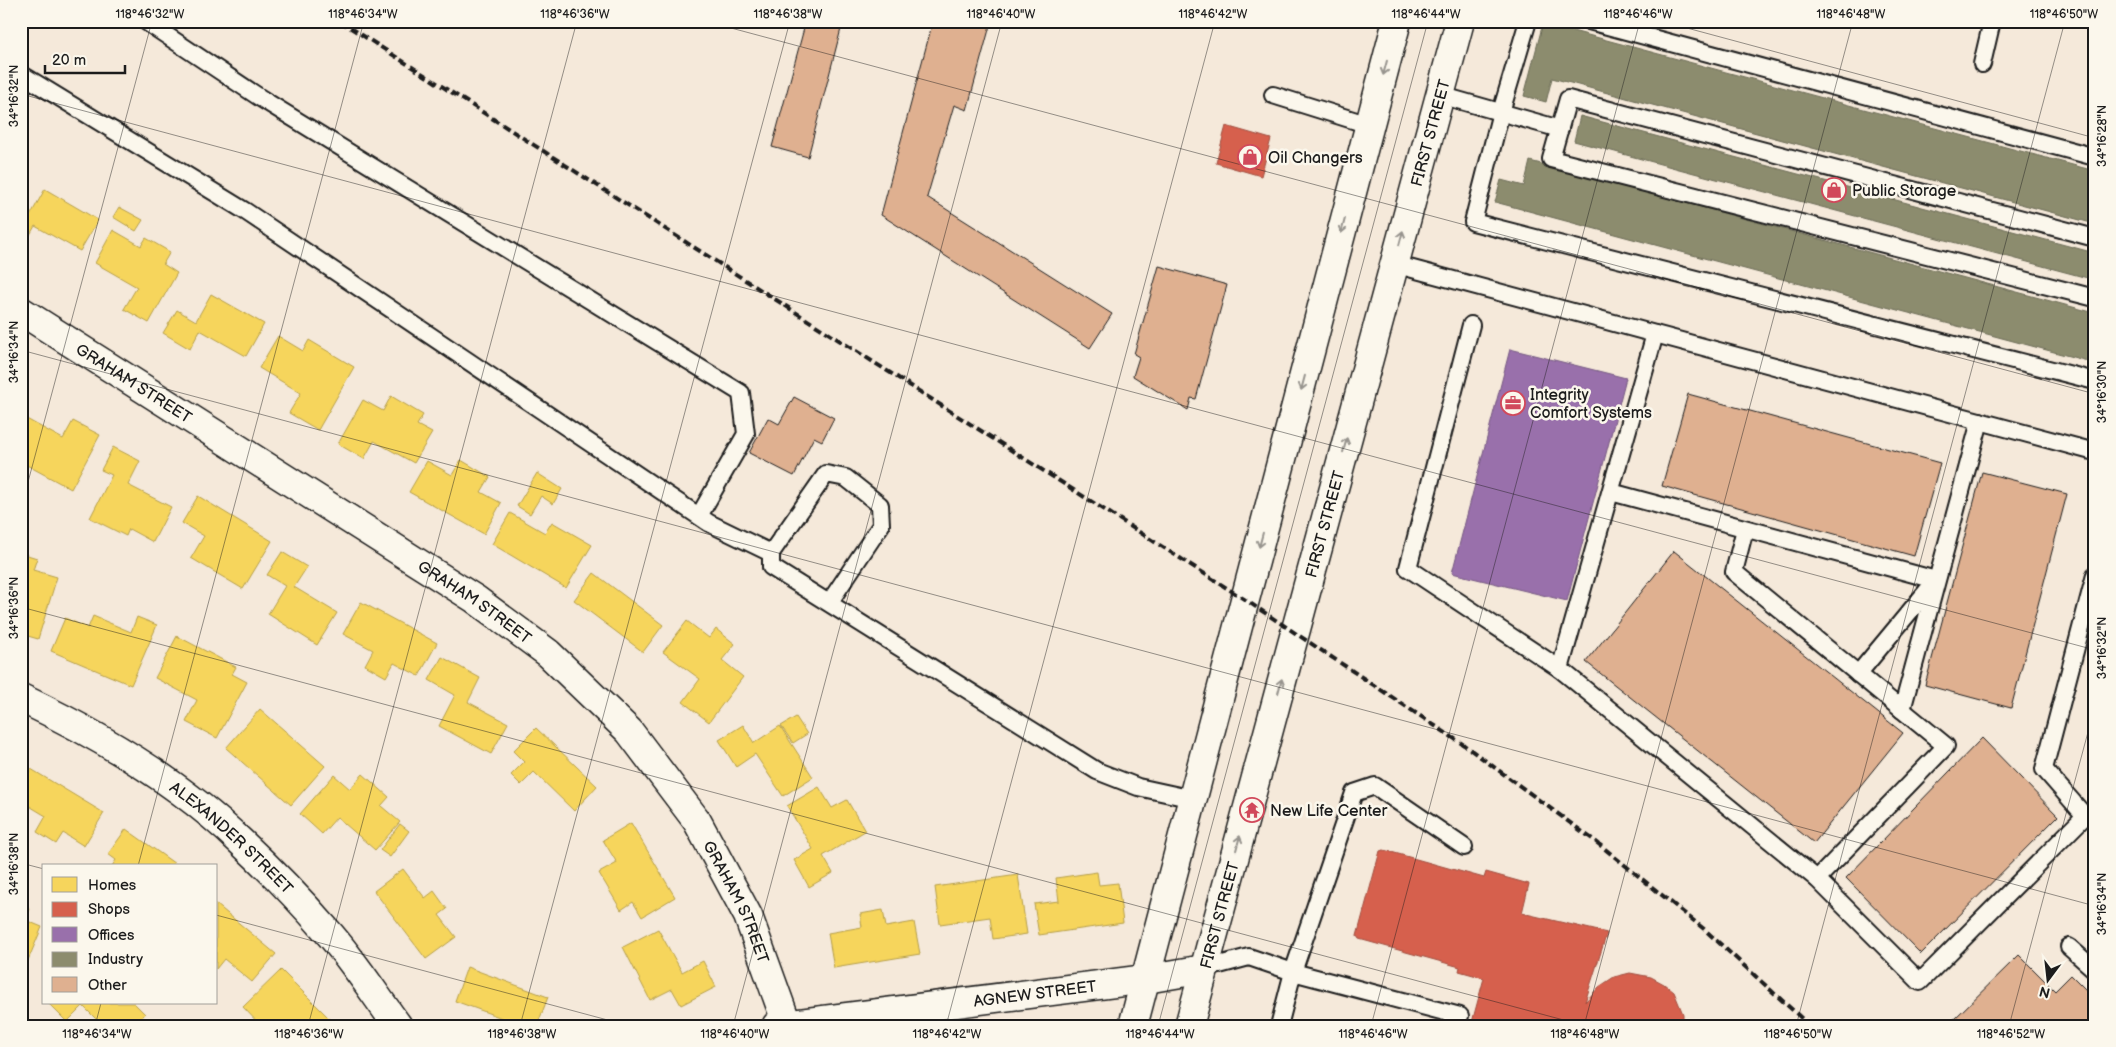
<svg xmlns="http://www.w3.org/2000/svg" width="2116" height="1047" font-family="'Balsamiq Sans',sans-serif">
  <rect width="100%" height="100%" fill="#f5e9da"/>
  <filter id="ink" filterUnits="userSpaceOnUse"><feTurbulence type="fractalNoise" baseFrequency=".02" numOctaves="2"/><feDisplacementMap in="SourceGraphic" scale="10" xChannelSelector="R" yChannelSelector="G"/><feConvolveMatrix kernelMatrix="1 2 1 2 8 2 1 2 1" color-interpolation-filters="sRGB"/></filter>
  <g filter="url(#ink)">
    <g fill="#f6d55c" stroke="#b59e49">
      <polygon points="45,189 98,220 80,251 35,226 24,245 21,243 21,211 30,216"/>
      <polygon points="119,207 143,220 136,231 113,217"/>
      <polygon points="113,230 141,246 146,238 170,252 163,264 177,273 149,323 124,309 137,287 95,263"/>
      <polygon points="211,294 264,324 246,356 200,330 190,349 163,333 177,310 196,321"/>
      <polygon points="278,336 303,351 309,340 354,367 318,430 289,413 301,393 259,368"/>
      <polygon points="391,396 423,415 417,425 432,433 414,463 374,441 364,459 338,444 363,400 383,411"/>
      <polygon points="21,416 63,439 73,421 100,435 71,489 21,462"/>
      <polygon points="113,447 140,461 128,485 171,507 153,542 129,529 126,536 90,518 112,475 101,470"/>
      <polygon points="461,460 490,477 481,492 501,503 484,534 409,492 427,461 452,475"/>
      <polygon points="537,473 562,489 553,504 541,496 530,514 517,506"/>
      <polygon points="198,496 272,541 243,589 191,558 204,536 182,523"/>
      <polygon points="510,513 545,533 552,522 592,545 566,588 492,544"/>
      <polygon points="282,552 307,567 294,587 337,613 317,645 268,614 285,586 267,575"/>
      <polygon points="21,553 37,558 33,570 57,577 38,639 21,634"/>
      <polygon points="594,573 663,625 643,652 574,600"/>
      <polygon points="361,602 437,643 419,676 394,663 386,677 365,665 373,650 343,634"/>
      <polygon points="93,616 131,632 137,617 157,625 131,685 51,651 65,618 88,628"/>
      <polygon points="687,621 709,638 716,629 735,644 722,660 743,677 709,722 683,702 700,679 663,652"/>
      <polygon points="177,636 236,667 232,674 247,682 217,738 186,722 197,700 155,678"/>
      <polygon points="442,657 480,678 468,702 508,723 491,754 439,726 455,695 429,680"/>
      <polygon points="260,709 325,766 291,805 226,748"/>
      <polygon points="796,717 807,734 793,743 781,726"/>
      <polygon points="743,725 754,743 780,726 813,777 783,796 755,754 736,767 719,740"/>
      <polygon points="536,728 597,786 574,811 534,772 521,785 511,775 524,762 513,751"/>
      <polygon points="31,769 104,813 84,846 63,833 56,844 37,832 46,816 21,801 21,786"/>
      <polygon points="363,774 389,797 381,806 400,822 375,850 337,817 322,834 300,814 334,775 350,789"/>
      <polygon points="819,787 832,808 847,800 865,831 823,856 833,873 809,887 794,860 813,849 787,806"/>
      <polygon points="631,823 675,897 642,917 633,902 621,910 599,873 617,863 603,840"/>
      <polygon points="400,824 409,831 390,857 380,850"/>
      <polygon points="126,829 178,866 112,866 116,860 108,854"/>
      <polygon points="403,869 425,898 434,891 447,909 439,915 456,937 426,959 374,891"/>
      <polygon points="1097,872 1099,885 1118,883 1123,923 1039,935 1034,904 1059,901 1056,878"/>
      <polygon points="1018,875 1027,934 993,939 990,917 940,924 935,887"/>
      <polygon points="216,904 276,954 252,982 224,959 216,969"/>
      <polygon points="21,905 30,909 25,920 42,927 21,977"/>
      <polygon points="883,910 886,927 914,922 920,954 834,968 828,933 862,927 860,914"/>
      <polygon points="658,929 682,972 703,961 716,987 681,1005 672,989 650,1000 623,947"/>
      <polygon points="467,967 548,997 537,1026 524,1026 455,1001"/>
      <polygon points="281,970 337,1026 261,1026 243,1007"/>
      <polygon points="48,1003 134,1003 145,1014 134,1026 103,1026 83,1006 67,1022"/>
    </g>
    <g fill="#d6604d" stroke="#9e4c3e">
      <polygon points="1226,126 1271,139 1261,176 1216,163"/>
      <polygon points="1384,850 1484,878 1486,872 1529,884 1522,913 1607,933 1585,1002 1599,987 1614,977 1630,973 1651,977 1664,984 1674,992 1683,1014 1683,1026 1471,1026 1484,978 1459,971 1460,967 1359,939 1357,936 1380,851"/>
    </g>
    <polygon fill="#9970ab" stroke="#745780" points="1510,349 1626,378 1567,601 1452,573"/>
    <g fill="#8c8c6e" stroke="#6a6a55">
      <polygon points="1543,23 2095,171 2095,224 1552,78 1546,102 1524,96"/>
      <polygon points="1580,116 2095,253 2095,280 1574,141"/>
      <polygon points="1530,161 2095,313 2095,363 1495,202 1501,180 1524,186"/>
    </g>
    <g fill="#dfb090" stroke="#1c1c1c">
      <polygon points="806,21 843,21 808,157 772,147"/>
      <polygon points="933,21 991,22 967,110 954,105 927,197 1112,314 1090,348 881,215"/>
      <polygon points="1159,266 1227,285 1196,399 1191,398 1188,410 1133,376 1139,357 1134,354"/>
      <polygon points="1688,394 1940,463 1914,556 1662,486"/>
      <polygon points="794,397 834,418 822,441 814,437 794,476 749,453 768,418 779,424"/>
      <polygon points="1982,472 2067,494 2011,708 1925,685"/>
      <polygon points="1674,551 1903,733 1814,843 1586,662"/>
      <polygon points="1982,738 2058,816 1921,954 1846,878"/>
      <polygon points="2019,955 2055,991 2071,975 2095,999 2095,1026 1947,1026"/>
    </g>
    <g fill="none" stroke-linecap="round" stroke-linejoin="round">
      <defs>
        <g id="lane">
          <polyline points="145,21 262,99 741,393 746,434 699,516"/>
          <polyline points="1528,21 1501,112 1473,222 2095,381"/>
          <polyline points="1589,21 2095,157"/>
          <polyline points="1982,64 1992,21"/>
          <polyline points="21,74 245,211 709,523 771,553"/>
          <polyline points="1273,95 1369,125"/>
          <polyline points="1440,95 1560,129"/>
          <polyline points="2095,238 1568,99 1551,159 2095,298"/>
          <polyline points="1394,264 2095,452"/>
          <polyline points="1471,325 1408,568 1560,669"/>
          <polyline points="1655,334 1560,669 1817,879 1920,982 2085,816 2044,769 2095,575"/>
          <polyline points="1611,492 1936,580 1858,674"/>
          <polyline points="1745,529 1734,572 1946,746 1817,879"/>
          <polyline points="829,603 881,525 880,505 846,478 826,474 771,553 771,567 1097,771 1138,787 1193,799"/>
          <polyline points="1902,710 1980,421"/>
          <polyline points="2069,947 2095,970"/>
          <polyline points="1204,969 1249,957 1293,972 1460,1016"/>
          <polyline points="1279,1026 1293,972 1354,793 1375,786 1464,847"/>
        </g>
        <g id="street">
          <path id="s1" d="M21,311L475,599L548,653L629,731L697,821L748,916L787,1024"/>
          <path id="s2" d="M21,698C99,735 178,781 240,841C270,869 300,900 327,931C353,960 375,995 398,1026"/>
          <path id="s3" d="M776,1026L1146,979"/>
        </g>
        <g id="secondary">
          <polyline points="1146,979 1204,969"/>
          <polyline points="1133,1026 1397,21"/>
          <path id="s4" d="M1189,1026L1460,21"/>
        </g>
      </defs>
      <use href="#lane" stroke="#1c1c1c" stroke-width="20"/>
      <use href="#street" stroke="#1c1c1c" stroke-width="31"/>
      <use href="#secondary" stroke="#1c1c1c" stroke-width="31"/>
      <use href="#lane" stroke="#fbf7ec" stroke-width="16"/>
      <use href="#street" stroke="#fbf7ec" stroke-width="28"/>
      <use href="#secondary" stroke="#fbf7ec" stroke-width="28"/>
      <polyline stroke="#1c1c1c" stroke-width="4" stroke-dasharray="8 4" stroke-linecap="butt" points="340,21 1244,599 1464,745 1595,841 1704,929 1810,1026"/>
    </g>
    <defs><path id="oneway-shaft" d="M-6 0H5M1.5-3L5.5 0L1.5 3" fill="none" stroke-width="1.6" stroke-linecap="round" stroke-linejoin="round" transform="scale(1.25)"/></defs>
    <g stroke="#97948e">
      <use href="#oneway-shaft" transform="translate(1385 68) rotate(105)"/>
      <use href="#oneway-shaft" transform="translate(1343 226) rotate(105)"/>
      <use href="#oneway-shaft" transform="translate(1401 238) rotate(-75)"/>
      <use href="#oneway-shaft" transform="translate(1303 383) rotate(105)"/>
      <use href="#oneway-shaft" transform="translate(1345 445) rotate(-75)"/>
      <use href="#oneway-shaft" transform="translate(1261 540) rotate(105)"/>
      <use href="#oneway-shaft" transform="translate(1280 686) rotate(-75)"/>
      <use href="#oneway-shaft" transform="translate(1238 843) rotate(-75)"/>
    </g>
  </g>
  <path fill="none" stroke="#1c1c1c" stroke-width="1" stroke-opacity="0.45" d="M705,21L2095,394M1661,21L2095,138M21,94L2095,650M21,350L2095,906M21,508L152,21M21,607L1586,1026M21,863L44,869M138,866L364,21M216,915L630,1026M95,1026L101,1003M308,1026L577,21M520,1026L790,21M733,1026L1002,21M946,1026L1215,21M1158,1026L1428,21M1371,1026L1640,21M1584,1026L1853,21M1796,1026L2065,21M2009,1026L2095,706"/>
  <defs>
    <symbol id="shop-ring" viewBox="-11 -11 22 22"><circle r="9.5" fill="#fbf7ec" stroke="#d1495b" stroke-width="1.5"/><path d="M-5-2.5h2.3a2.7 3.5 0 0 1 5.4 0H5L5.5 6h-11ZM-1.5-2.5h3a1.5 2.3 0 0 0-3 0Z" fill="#d1495b"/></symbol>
    <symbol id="office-ring" viewBox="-11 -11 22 22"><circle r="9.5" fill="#fbf7ec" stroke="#d1495b" stroke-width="1.5"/><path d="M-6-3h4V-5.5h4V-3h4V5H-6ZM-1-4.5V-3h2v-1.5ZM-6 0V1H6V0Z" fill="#d1495b"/></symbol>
    <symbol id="temple-ring" viewBox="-11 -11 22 22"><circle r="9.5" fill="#fbf7ec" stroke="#d1495b" stroke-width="1.5"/><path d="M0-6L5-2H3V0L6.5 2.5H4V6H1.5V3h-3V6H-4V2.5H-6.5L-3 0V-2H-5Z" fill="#d1495b"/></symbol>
  </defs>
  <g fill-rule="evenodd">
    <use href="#shop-ring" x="1236" y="143" width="28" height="28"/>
    <use href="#shop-ring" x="1820" y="176" width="28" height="28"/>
    <use href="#office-ring" x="1499" y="389" width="28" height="28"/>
    <use href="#temple-ring" x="1238" y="796" width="28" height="28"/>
  </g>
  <g text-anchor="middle" stroke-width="5" stroke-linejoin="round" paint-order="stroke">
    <g font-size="16" fill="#1c1c1c" stroke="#fbf7ec">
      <text dy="6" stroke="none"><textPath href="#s4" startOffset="925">FIRST STREET</textPath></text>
      <text dy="6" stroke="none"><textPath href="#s1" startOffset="134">GRAHAM STREET</textPath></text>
      <text dy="6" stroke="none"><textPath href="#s4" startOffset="520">FIRST STREET</textPath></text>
      <text dy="6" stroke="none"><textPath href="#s1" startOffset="539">GRAHAM STREET</textPath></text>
      <text dy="6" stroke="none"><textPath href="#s2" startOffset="254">ALEXANDER STREET</textPath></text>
      <text dy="6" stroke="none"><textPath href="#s1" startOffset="944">GRAHAM STREET</textPath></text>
      <text dy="6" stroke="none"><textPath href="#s4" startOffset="115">FIRST STREET</textPath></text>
      <text dy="6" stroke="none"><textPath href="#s3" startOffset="261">AGNEW STREET</textPath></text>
    </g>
    <g font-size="16" fill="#1c1c1c" stroke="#fbf7ec" text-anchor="start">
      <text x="1268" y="163">Oil Changers</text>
      <text x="1852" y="196">Public Storage</text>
      <text x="1530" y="400">Integrity<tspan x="1530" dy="18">Comfort Systems</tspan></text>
      <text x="1270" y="816">New Life Center</text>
    </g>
  </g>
  <rect width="2116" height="1047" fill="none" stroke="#fbf7ec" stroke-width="55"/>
  <rect x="42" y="864" width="175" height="140" fill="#fbf7ec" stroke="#a29f99"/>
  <rect x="52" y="877" width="25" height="15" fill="#f6d55c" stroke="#a29f99"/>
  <text x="88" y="890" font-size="15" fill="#1c1c1c">Homes</text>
  <rect x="52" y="902" width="25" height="15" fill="#d6604d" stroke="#a29f99"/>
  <text x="88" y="914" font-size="15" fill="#1c1c1c">Shops</text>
  <rect x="52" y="927" width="25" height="15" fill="#9970ab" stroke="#a29f99"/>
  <text x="88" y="940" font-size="15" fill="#1c1c1c">Offices</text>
  <rect x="52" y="952" width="25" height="15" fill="#8c8c6e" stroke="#a29f99"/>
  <text x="88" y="964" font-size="15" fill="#1c1c1c">Industry</text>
  <rect x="52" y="977" width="25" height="15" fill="#dfb090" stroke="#a29f99"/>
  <text x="88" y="990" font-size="15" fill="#1c1c1c">Other</text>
  <g transform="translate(2048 980) rotate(195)" stroke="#fbf7ec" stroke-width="4" paint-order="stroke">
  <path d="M0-4L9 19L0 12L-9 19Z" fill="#1c1c1c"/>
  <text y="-8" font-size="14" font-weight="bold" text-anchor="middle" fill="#1c1c1c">N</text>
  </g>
  <path d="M45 65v8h80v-8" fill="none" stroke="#1c1c1c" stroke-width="2.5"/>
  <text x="52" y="65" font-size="15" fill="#1c1c1c" stroke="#fbf7ec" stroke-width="4" paint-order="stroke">20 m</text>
  <rect x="28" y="28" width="2060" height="992" fill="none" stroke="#1c1c1c" stroke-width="2"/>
  <g font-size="12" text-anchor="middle" fill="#1c1c1c">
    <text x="150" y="18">118°46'32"W</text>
    <text x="363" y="18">118°46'34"W</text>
    <text x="575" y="18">118°46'36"W</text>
    <text x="788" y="18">118°46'38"W</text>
    <text x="1001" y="18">118°46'40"W</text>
    <text x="1213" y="18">118°46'42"W</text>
    <text x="1426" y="18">118°46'44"W</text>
    <text x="1638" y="18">118°46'46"W</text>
    <text x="1851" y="18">118°46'48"W</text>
    <text x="2064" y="18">118°46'50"W</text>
    <text transform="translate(14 96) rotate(-90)" y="4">34°16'32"N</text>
    <text transform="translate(2102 136) rotate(-90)" y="4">34°16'28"N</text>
    <text transform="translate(14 352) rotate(-90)" y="4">34°16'34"N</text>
    <text transform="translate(2102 392) rotate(-90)" y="4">34°16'30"N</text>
    <text transform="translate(14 608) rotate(-90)" y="4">34°16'36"N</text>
    <text transform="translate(2102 648) rotate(-90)" y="4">34°16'32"N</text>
    <text transform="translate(14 864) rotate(-90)" y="4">34°16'38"N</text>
    <text transform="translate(2102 904) rotate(-90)" y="4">34°16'34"N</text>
    <text x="97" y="1038">118°46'34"W</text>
    <text x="309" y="1038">118°46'36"W</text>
    <text x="522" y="1038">118°46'38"W</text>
    <text x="735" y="1038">118°46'40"W</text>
    <text x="947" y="1038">118°46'42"W</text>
    <text x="1160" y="1038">118°46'44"W</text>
    <text x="1373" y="1038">118°46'46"W</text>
    <text x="1585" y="1038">118°46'48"W</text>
    <text x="1798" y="1038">118°46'50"W</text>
    <text x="2011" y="1038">118°46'52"W</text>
  </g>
</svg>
